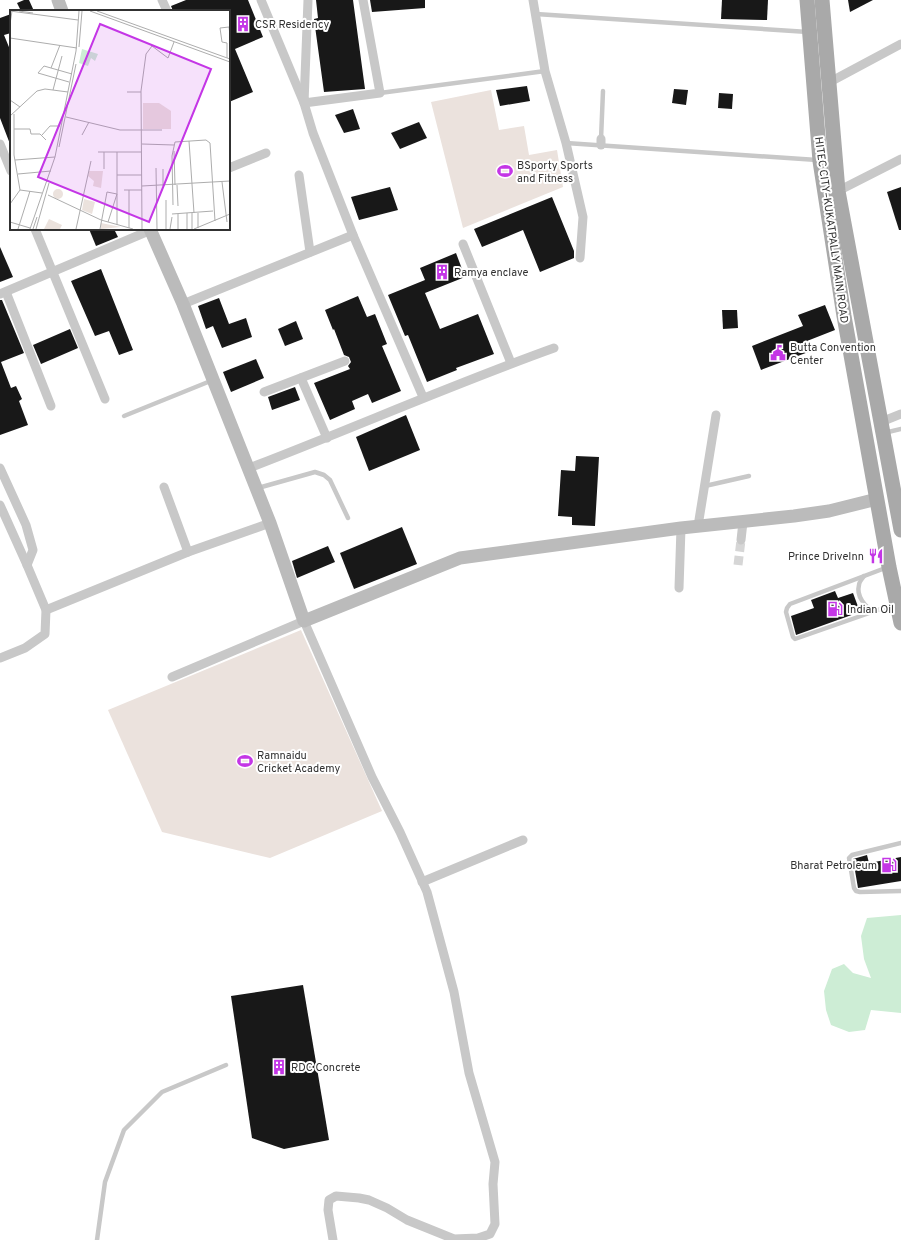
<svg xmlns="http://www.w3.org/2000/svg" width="901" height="1240" font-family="Overpass,sans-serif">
  <rect width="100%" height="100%" fill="#fff"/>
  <g fill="#ebe2dd">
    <polygon points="491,90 499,130 524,126 529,155 557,150 563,187 463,228 431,102"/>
    <polygon points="301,630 382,811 270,858 162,832 108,710"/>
  </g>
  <polygon fill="#cdedd5" points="901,915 901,1013 871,1010 865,1030 849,1032 831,1025 826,1010 824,991 832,969 844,964 853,973 871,978 864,959 861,936 867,918"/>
  <g fill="#181818">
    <polygon points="24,0 29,0 34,11 21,11 17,3"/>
    <polygon points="186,0 248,0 263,37 235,49 253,92 229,102 229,11 173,11 171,6"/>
    <polygon points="316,0 353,0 365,89 324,92 314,19 318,18"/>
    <polygon points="370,0 425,0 425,8 372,12"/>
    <polygon points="722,0 768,0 767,20 721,19"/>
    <polygon points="848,0 873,0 850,12"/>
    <polygon points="11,14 11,33 4,35 11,52 10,144 0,118 0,18"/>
    <polygon points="527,86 530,101 500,106 496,90"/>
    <polygon points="674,89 688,90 686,105 672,103"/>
    <polygon points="719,93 733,94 732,109 718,108"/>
    <polygon points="353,109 360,129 344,133 335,115"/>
    <polygon points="419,122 427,138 400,149 391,133"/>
    <polygon points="390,187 398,210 359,220 351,197"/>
    <polygon points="901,187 901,230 899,230 887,192"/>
    <polygon points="552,197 574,251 574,258 540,272 523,230 482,247 474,229"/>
    <polygon points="89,229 114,229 118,237 96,246"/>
    <polygon points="0,247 13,277 0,282"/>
    <polygon points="456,253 465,277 425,293 440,329 478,314 494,354 456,368 457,370 427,382 408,335 405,336 388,295 425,280 420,268"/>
    <polygon points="101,269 133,350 119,355 109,331 95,336 71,281"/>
    <polygon points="358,296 367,317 375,314 387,344 382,346 401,391 372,403 368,394 352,401 355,409 330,420 314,383 350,369 348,366 351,362 349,357 344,355 334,329 333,330 325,310"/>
    <polygon points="219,298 229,324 246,318 252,337 222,348 213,326 206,329 198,306"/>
    <polygon points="2,300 24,353 1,362 11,388 16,386 22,399 19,401 28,425 0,435 0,300"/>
    <polygon points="825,305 835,330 807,341 811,351 761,370 752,346 803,326 798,315"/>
    <polygon points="722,310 737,310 738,328 723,329"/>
    <polygon points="296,321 303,339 285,346 278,329"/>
    <polygon points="70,329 78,348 41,364 33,345"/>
    <polygon points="256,359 264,378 231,392 223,372"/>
    <polygon points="295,387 300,400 272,410 268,397"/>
    <polygon points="406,415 420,450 369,471 356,437"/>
    <polygon points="576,456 599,457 595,526 572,525 572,517 558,516 561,470 575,471"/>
    <polygon points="402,527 417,564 354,589 340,553"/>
    <polygon points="328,546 335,562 297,578 292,561"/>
    <polygon points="835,591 838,598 853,593 860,612 796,635 791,616 814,608 811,600"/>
    <polygon points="867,855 869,863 901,857 901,881 858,888 853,859"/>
    <polygon points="303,985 329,1140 284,1149 252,1138 231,996"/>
  </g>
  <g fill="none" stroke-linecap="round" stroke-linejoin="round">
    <polyline stroke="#d6d6d6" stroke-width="9" stroke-dasharray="9 4.5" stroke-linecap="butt" points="738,565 741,540"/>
    <g stroke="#c8c8c8" stroke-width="4.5">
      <polyline points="536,14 808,32"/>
      <polyline points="380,93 545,71"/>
      <polyline points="601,139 603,91"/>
      <polyline points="566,143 817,160"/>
      <polyline points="124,416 213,380"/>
      <polyline points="884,433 901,429"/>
      <polyline points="705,486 749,476"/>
      <polyline points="258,488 315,472 324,475 330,480 348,518"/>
      <polyline points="888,567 790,604 787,608 786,612 793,637 795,639 895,604"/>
      <path d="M864,576C862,579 859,582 859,585C856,596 865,607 874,611"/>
      <polyline points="901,843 852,855 849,858 854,888 856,891 860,892 901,891"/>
      <polyline points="97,1240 105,1182 124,1130 162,1092 226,1065"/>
    </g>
    <g stroke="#c8c8c8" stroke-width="9">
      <polyline points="162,0 167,11"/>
      <polyline points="261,0 304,103 313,133 353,235 423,397"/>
      <polyline points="308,0 304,103 380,93 363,0"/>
      <polyline points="533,0 545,71 566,143 583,217 580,258"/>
      <polyline points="828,83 901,44"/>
      <polyline points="0,144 11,171"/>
      <polyline points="601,145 601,139"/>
      <polyline points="229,168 266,153"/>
      <polyline points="299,175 310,252"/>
      <polyline points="838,191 901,159"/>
      <polyline points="35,229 105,399"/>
      <polyline points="463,244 511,363"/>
      <polyline points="6,292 51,406"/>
      <polyline points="0,294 151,230"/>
      <polyline points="183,304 353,235"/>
      <polyline points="301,378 327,438"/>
      <polyline points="264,392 345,361"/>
      <polyline points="881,422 901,414"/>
      <polyline points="0,468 26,525 33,550 27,565 46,610 45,634 25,648 0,658"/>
      <path d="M249,468C351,429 451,385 554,348"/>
      <polyline points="164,487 188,552"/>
      <polyline points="0,505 27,565"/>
      <polyline points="698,526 716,415"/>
      <polyline points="741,540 743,522"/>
      <polyline points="679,588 681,528"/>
      <polyline points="46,610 188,552 270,523"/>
      <polyline points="172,677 304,621 372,777 400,832 427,892 454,992 469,1073 495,1162 493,1184 495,1224 490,1234 478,1238 454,1239 407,1220 387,1208 369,1200 359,1198 336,1196 329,1200 328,1210 333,1240"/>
      <polyline points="422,882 523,840"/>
    </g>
    <g stroke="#bbb" stroke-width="13">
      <polyline points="58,0 62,11"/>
      <polyline points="150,229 183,304 270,523 304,621 460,558 681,528 794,516 829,511 877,499"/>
    </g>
    <g stroke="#a9a9a9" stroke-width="15">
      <polyline points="807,0 820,161 844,316 889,567 901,623"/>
      <polyline points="822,0 838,191 901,530"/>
    </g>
  </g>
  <defs>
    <symbol id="building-bare" viewBox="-9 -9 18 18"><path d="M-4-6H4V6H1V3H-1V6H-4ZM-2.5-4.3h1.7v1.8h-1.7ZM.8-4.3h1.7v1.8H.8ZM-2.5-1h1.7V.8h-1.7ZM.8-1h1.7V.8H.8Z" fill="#c436e6" stroke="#fff" stroke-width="2.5" paint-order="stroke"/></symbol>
    <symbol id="stadium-bare" viewBox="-9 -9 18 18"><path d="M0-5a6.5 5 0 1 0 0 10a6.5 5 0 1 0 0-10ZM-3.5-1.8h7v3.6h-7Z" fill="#c436e6" stroke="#fff" stroke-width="2.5" paint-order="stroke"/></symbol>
    <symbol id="civic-bare" viewBox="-9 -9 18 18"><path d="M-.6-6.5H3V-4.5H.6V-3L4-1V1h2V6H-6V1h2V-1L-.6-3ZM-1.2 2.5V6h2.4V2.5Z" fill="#c436e6" stroke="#fff" stroke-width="2.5" paint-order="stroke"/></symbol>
    <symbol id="restaurant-bare" viewBox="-9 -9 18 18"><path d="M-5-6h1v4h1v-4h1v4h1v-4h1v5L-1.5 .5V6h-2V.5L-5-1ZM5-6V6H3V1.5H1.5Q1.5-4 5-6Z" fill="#c436e6" stroke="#fff" stroke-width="2.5" paint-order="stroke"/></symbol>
    <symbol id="fuel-bare" viewBox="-9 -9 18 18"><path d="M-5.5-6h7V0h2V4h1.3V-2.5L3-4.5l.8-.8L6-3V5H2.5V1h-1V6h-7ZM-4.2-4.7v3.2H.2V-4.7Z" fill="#c436e6" stroke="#fff" stroke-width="2.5" paint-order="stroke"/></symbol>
  </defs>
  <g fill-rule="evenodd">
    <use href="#building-bare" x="232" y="13" width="22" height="22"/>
    <use href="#stadium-bare" x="494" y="160" width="22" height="22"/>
    <use href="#building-bare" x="431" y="261" width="22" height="22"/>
    <use href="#civic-bare" x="767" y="342" width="22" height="22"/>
    <use href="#restaurant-bare" x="865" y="545" width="22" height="22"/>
    <use href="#fuel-bare" x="824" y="598" width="22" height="22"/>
    <use href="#stadium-bare" x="234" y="750" width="22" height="22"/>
    <use href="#fuel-bare" x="878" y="854" width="22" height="22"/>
    <use href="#building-bare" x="268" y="1056" width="22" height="22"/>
  </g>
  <g text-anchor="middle" stroke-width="4" stroke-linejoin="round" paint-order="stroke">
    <g font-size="11" fill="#313131" stroke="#fff" text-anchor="start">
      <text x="255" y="28">CSR Residency</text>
      <text x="517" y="169">BSporty Sports<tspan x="517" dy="13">and Fitness</tspan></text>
      <text x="454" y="276">Ramya enclave</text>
      <text x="790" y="351">Butta Convention<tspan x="790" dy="13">Center</tspan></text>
      <text x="864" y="560" text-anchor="end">Prince DriveInn</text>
      <text x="847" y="613">Indian Oil</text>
      <text x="257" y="759">Ramnaidu<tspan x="257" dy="13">Cricket Academy</tspan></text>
      <text x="877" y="869" text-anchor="end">Bharat Petroleum</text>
      <text x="291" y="1071">RDC Concrete</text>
    </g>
    <g font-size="11" fill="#313131" stroke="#fff">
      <text transform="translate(832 230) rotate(82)" y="4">HITEC CITY–KUKATPALLY MAIN ROAD</text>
    </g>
  </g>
  <g transform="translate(10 10)">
    <rect width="220" height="220" fill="#fff"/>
    <path d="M133,93H149L161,101V119H133ZM79,161H93L91,178L83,176L84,171L78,166ZM43 184a5 5 0 1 1 10 0a5 5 0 1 1-10 0ZM74,189L85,192L82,204L72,200ZM39,209L52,215L50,219H34ZM91,213L111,217L91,219Z" fill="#ebe2dd"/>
    <path d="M72,39L88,44L85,51L81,48L78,56L69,53Z" fill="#cdedd5"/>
    <path fill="none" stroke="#adadad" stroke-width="1" d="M0,1L68,10M9,1L23,3M80,1L220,52M87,1L220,49M0,14L2,1M0,28L67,38M69,37L72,1M217,48V33L212,32L210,18L219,17L220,25M41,58L50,35M59,72L28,63L34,56L62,64M43,80L52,46M117,82H131M0,90L10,97M0,106L27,81L35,79L58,82M56,107L110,120H152M4,119H20L21,124H30L36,130M32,125L40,116H50M72,125L79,112M179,131L184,203M132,134L164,135M49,137L66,54M164,141L165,175M88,142H132M94,142V159M107,142V215M5,150L45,147M146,158L147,219M8,164L41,161M107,165H132M212,172L217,212M167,175L168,196M132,176L220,171M153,176V159M10,180L32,183M114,180H132M119,180V218M38,185L91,210L123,219M156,190V219M0,194L10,180L4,145V104M163,195L162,146L165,132L196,130L200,133L205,211M177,203V219M182,203V219M188,203V218M162,204L203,201M168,204V219M0,212L20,218M8,219L20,181M20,219L45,147L66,41L69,1M23,219L27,207M26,219L39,173M66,219L81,151M90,219L97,182L107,184L98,212M132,219L131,81L136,44L142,36L158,48L164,32M160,219L162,207M184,219L220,204"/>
    <path fill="#c436e6" fill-opacity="0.15" stroke="#c436e6" stroke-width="2" d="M90,14L201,59L139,212L28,167Z"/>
    <rect width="220" height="220" fill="none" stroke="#313131" stroke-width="2"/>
  </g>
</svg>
